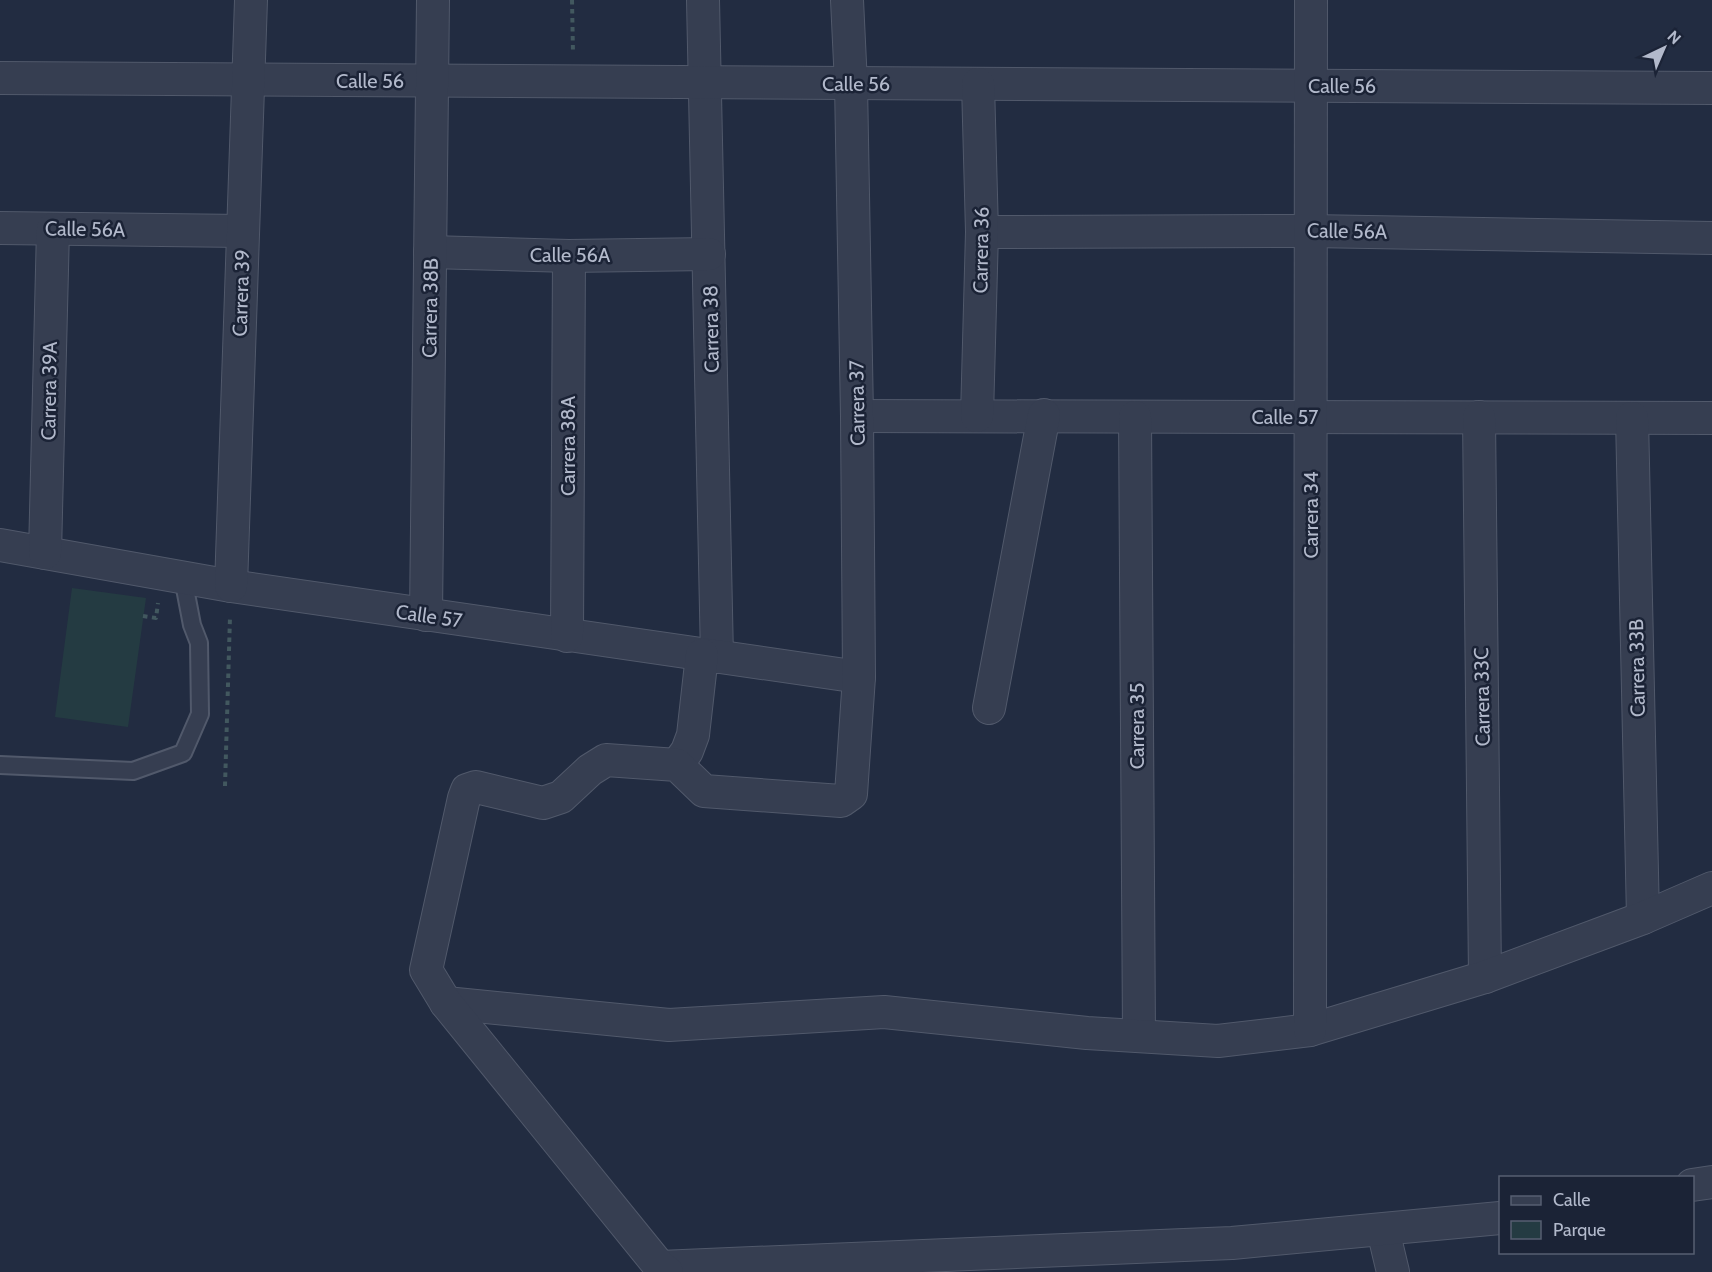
<svg xmlns="http://www.w3.org/2000/svg" width="1712" height="1272" font-family="Cabin,sans-serif">
  <rect width="100%" height="100%" fill="#222c41"/>
  <polygon fill="#243b42" points="72,588 146,598 128,727 55,717"/>
  <g fill="none" stroke-linecap="round" stroke-linejoin="round">
    <defs>
      <polyline id="lane" points="0,765 133,771 183,753 200,714 199,643 192,625 183,578"/>
      <g id="street">
        <polyline points="703,0 717,657"/>
        <polyline points="0,78 1712,88"/>
        <polyline points="0,228 243,231"/>
        <polyline points="982,232 1311,231 1712,238"/>
        <polyline points="430,252 569,256 709,254"/>
        <polyline points="857,416 1712,418"/>
        <polyline points="977,416 982,232 978,84"/>
        <polyline points="1135,417 1139,1036"/>
        <polyline points="1479,417 1485,977"/>
        <polyline points="1632,418 1643,918"/>
        <polyline points="0,545 231,586 859,677"/>
        <polyline points="45,553 53,229"/>
        <polyline points="231,586 251,0"/>
        <polyline points="426,615 433,0"/>
        <polyline points="567,636 569,256"/>
        <polyline points="989,708 1044,415"/>
        <polyline points="677,765 687,751 693,735 702,655"/>
        <polyline points="446,1003 669,1025 884,1012 1087,1033 1218,1041 1310,1030 1485,977 1643,918 1712,888"/>
        <polyline points="1310,1030 1311,0"/>
        <polyline points="1692,1185 1712,1182"/>
        <polyline points="1383,1230 1393,1272"/>
        <polyline points="660,1267 1232,1243 1500,1218"/>
        <polyline points="667,1272 660,1267 446,1003 426,970 464,798 467,790 476,787 543,803 561,797 590,770 606,760 677,765 704,791 841,801 851,794 859,677 857,416 851,84 847,0"/>
      </g>
    </defs>
    <use href="#lane" stroke="#51596b" stroke-width="20"/>
    <use href="#street" stroke="#51596b" stroke-width="34"/>
    <g stroke="#42585f" stroke-width="4" stroke-dasharray="4.5 4.5" stroke-linecap="butt">
      <polyline points="572,0 573,53"/>
      <polyline points="143,616 156,618 158,603"/>
      <polyline points="225,786 230,617"/>
    </g>
    <use href="#lane" stroke="#363e51" stroke-width="16"/>
    <use href="#street" stroke="#363e51" stroke-width="32"/>
  </g>
  <g text-anchor="middle" stroke-width="5" stroke-linejoin="round" paint-order="stroke">
    <g font-size="20" fill="#b2b9cb" stroke="#1b2336">
      <text x="370" y="88">Calle 56</text>
      <text x="856" y="91">Calle 56</text>
      <text x="1342" y="93">Calle 56</text>
      <text transform="translate(85 229) rotate(1)" y="7">Calle 56A</text>
      <text transform="translate(1347 231) rotate(1)" y="7">Calle 56A</text>
      <text transform="translate(981 250) rotate(-89)" y="7">Carrera 36</text>
      <text x="570" y="262">Calle 56A</text>
      <text transform="translate(241 293) rotate(-88)" y="7">Carrera 39</text>
      <text transform="translate(430 308) rotate(-89)" y="7">Carrera 38B</text>
      <text transform="translate(711 329) rotate(-91)" y="7">Carrera 38</text>
      <text transform="translate(49 391) rotate(-89)" y="7">Carrera 39A</text>
      <text transform="translate(857 403) rotate(-91)" y="7">Carrera 37</text>
      <text x="1285" y="424">Calle 57</text>
      <text transform="translate(568 446) rotate(-90)" y="7">Carrera 38A</text>
      <text transform="translate(1311 515) rotate(-90)" y="7">Carrera 34</text>
      <text transform="translate(429 616) rotate(8)" y="7">Calle 57</text>
      <text transform="translate(1637 668) rotate(-91)" y="7">Carrera 33B</text>
      <text transform="translate(1482 697) rotate(-91)" y="7">Carrera 33C</text>
      <text transform="translate(1137 726) rotate(-90)" y="7">Carrera 35</text>
    </g>
  </g>
  <rect x="1499" y="1176" width="195" height="78" fill="#1b2336" stroke="#575f72" stroke-width="1.5"/>
  <rect x="1511" y="1196" width="30" height="9" fill="#363e51" stroke="#575f72" stroke-width="1.5"/>
  <text x="1553" y="1206" font-size="18" fill="#b2b9cb">Calle</text>
  <rect x="1511" y="1221" width="30" height="18" fill="#243b42" stroke="#575f72" stroke-width="1.5"/>
  <text x="1553" y="1236" font-size="18" fill="#b2b9cb">Parque</text>
  <g transform="translate(1664 48) rotate(44)" stroke="#1b2336" stroke-width="4.5" paint-order="stroke">
  <path d="M0-4.5L10 22L0 15L-10 22Z" fill="#b2b9cb"/>
  <text y="-9" font-size="16" font-weight="bold" text-anchor="middle" fill="#b2b9cb">N</text>
  </g>
</svg>
